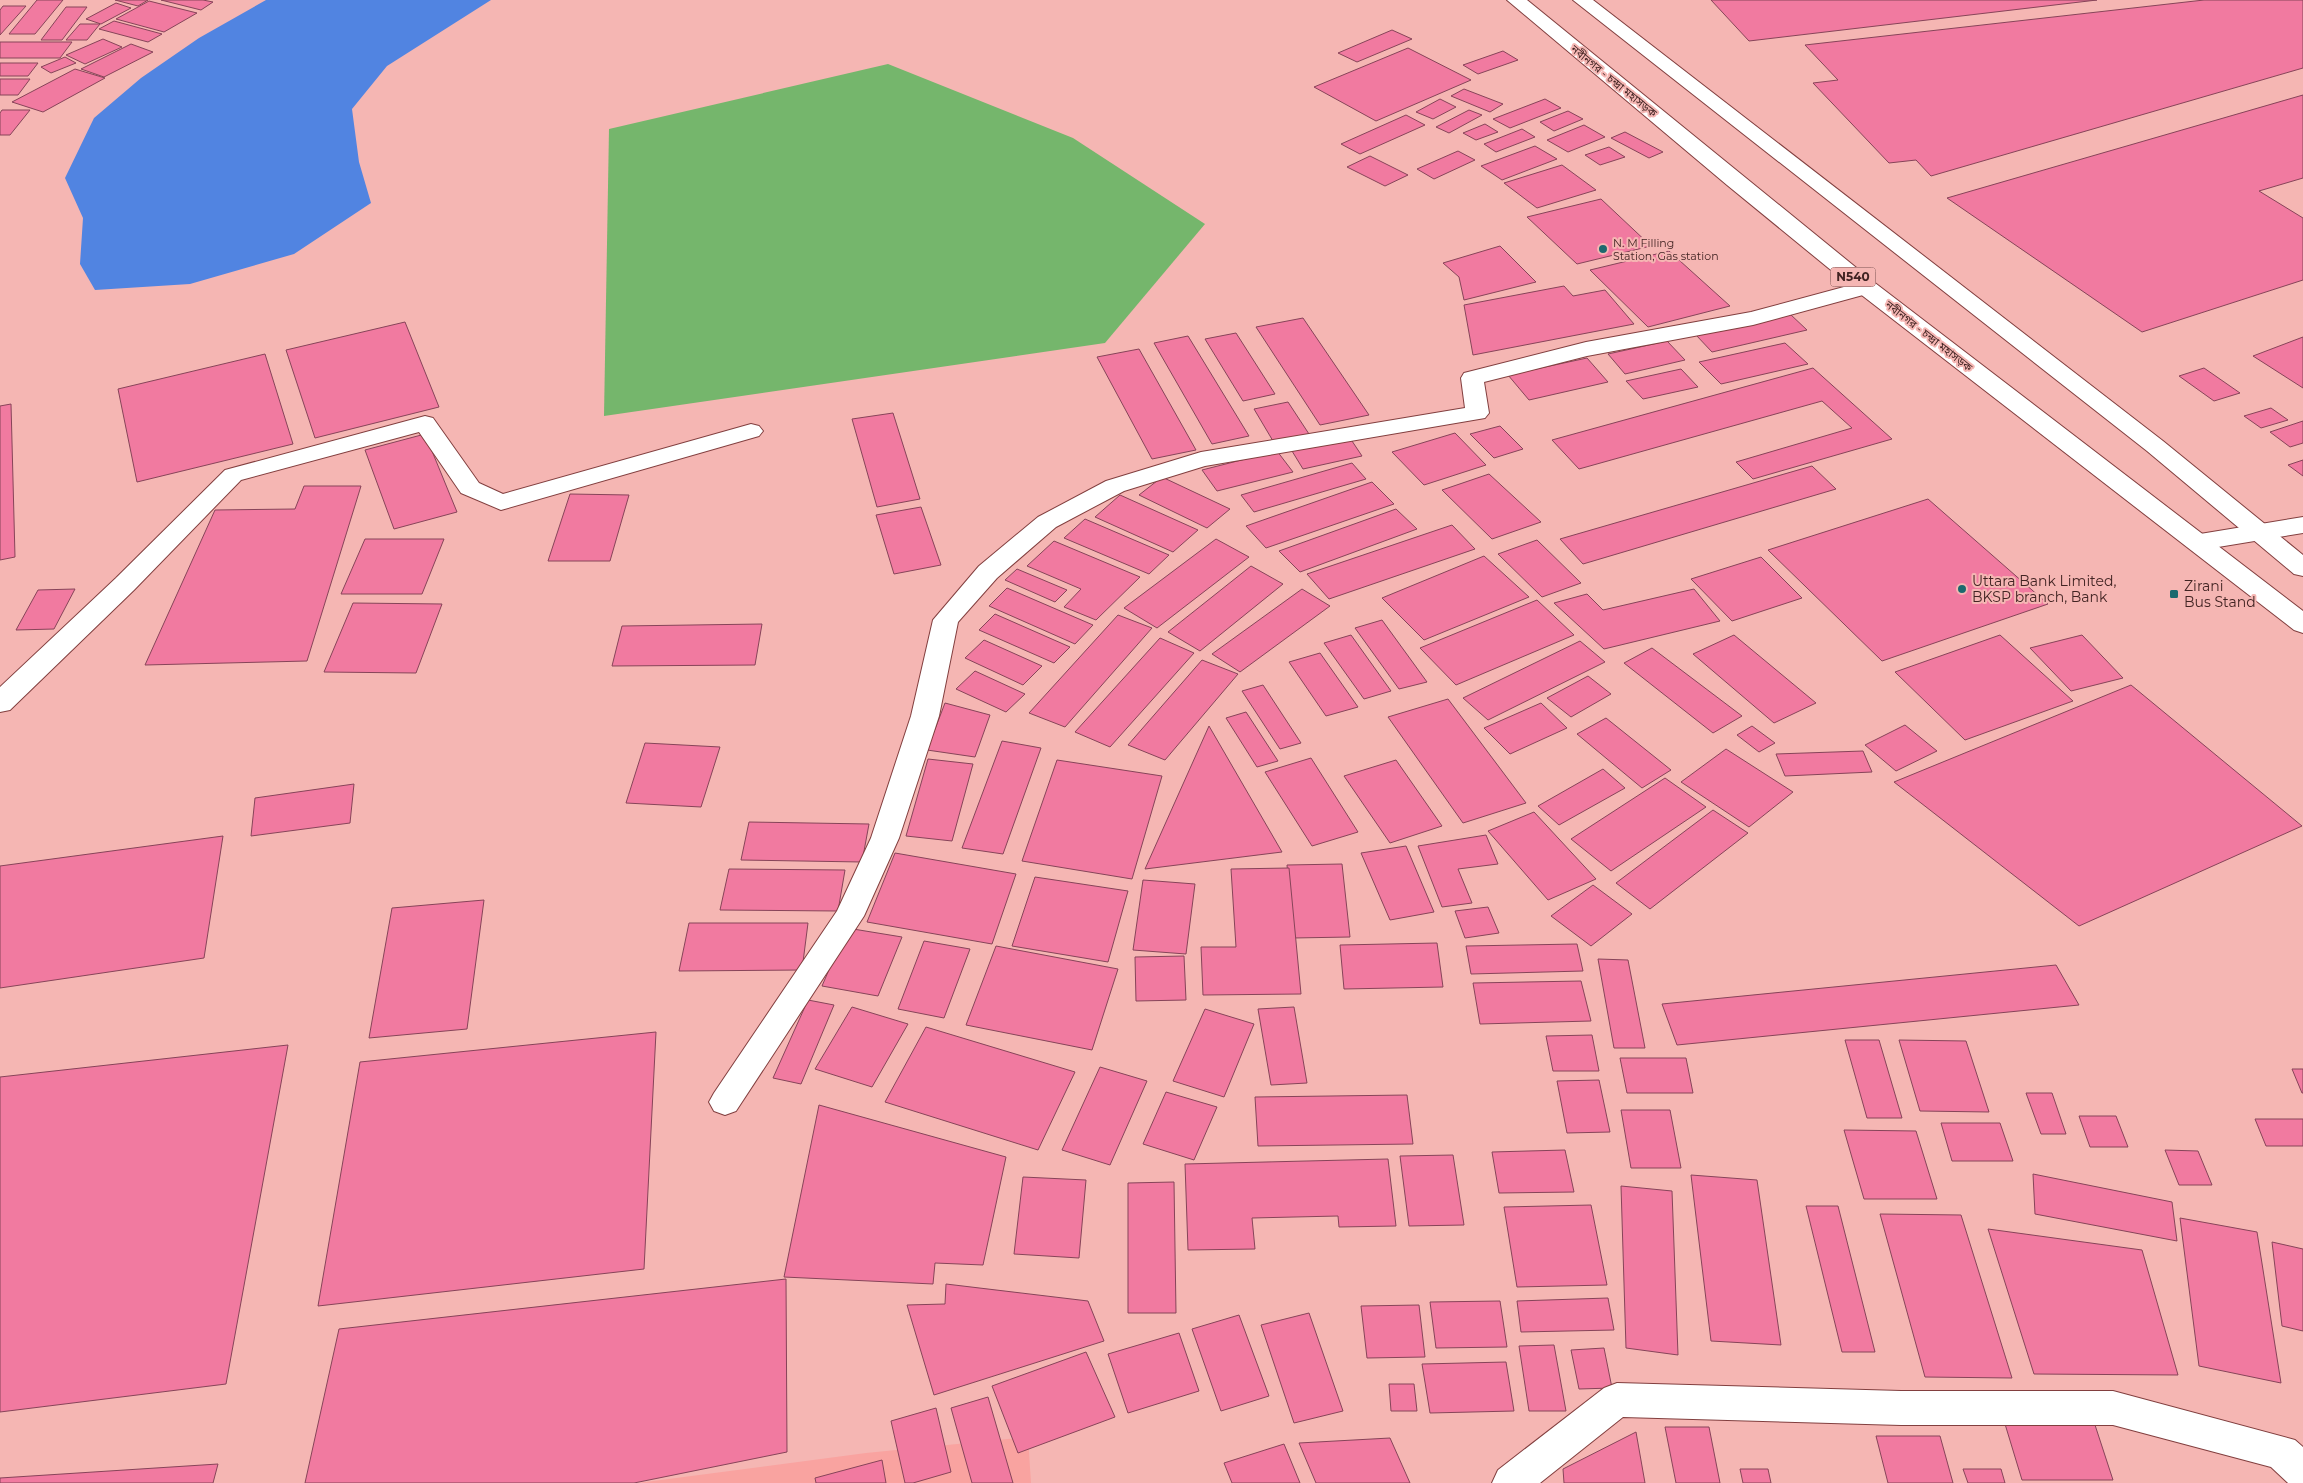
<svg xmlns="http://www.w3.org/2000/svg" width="2303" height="1483" font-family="Montserrat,'Noto Sans Bengali',sans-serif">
  <rect width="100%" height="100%" fill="#f5b6b3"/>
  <polygon fill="#f9a3a0" points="1028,1437 1031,1483 638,1483 866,1453"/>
  <polygon fill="#75b66c" points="888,64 1073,138 1205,224 1105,343 604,416 609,129"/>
  <polygon fill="#5184e1" points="266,0 491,0 387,66 352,109 359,162 371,203 294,254 190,284 95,290 80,264 83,218 65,178 94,118 141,78 199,38"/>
  <g fill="#f17aa0" stroke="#874459">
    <polygon points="37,0 63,0 35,34 9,34"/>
    <polygon points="115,0 148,0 138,6"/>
    <polygon points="161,0 203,0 213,2 201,10"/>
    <polygon points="1711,0 2097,0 1749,41"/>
    <polygon points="2204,0 2303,0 2303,68 1931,176 1916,160 1889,163 1813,83 1838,80 1805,45"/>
    <polygon points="149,1 197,13 164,32 116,19"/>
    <polygon points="116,3 131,8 101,24 86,19"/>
    <polygon points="3,6 26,6 0,35 0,10"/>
    <polygon points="66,7 87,7 62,40 41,40"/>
    <polygon points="114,21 162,34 148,42 99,29"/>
    <polygon points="80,24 100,24 87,40 66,40"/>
    <polygon points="1392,30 1412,39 1357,62 1338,53"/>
    <polygon points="103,39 122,47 85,64 66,55"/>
    <polygon points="0,42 72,42 60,58 0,58"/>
    <polygon points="131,44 153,52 104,77 81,69"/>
    <polygon points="1408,48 1471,80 1376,121 1314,87"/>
    <polygon points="1503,51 1518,60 1478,74 1463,65"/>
    <polygon points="65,57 76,63 51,73 41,67"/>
    <polygon points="0,63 38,63 28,76 0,76"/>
    <polygon points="75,69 105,78 43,112 12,102"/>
    <polygon points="0,79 30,79 18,95 0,95"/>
    <polygon points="1464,89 1503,104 1490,112 1451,96"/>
    <polygon points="2303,95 2303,178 2259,191 2303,218 2303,280 2142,332 1947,198"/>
    <polygon points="1440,99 1456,107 1433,119 1416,112"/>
    <polygon points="1545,99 1561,108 1510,128 1493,119"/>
    <polygon points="2,110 30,110 10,135 0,135 0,113"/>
    <polygon points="1469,110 1482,115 1449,133 1436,127"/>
    <polygon points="1568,111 1583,119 1554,131 1540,122"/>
    <polygon points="1406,115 1425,125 1360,154 1341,144"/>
    <polygon points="1485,124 1498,132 1476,140 1463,133"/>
    <polygon points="1584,125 1605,137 1568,152 1547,140"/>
    <polygon points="1522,129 1535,137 1496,152 1484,144"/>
    <polygon points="1625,132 1663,152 1649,158 1611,138"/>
    <polygon points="1535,146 1557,159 1502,180 1481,166"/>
    <polygon points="1609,147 1625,157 1600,165 1585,155"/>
    <polygon points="1458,151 1475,160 1434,179 1417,169"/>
    <polygon points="1370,156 1408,175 1385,186 1347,167"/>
    <polygon points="1562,165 1596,190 1537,208 1504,183"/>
    <polygon points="1601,199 1651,246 1577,264 1527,217"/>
    <polygon points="1500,246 1536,282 1464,300 1459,277 1443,263"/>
    <polygon points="1669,251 1730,306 1648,327 1590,270"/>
    <polygon points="1564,286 1573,296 1605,290 1634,324 1473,355 1464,305"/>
    <polygon points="1790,314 1807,330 1712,352 1696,335"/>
    <polygon points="1303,318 1369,415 1320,425 1256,327"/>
    <polygon points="405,322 439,407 315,438 286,350"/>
    <polygon points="1236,333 1275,394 1243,401 1205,339"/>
    <polygon points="1188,336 1249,436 1212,444 1154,343"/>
    <polygon points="2303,337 2303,388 2253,356"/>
    <polygon points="1667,341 1685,360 1625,374 1608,354"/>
    <polygon points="1785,343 1808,364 1721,384 1699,362"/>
    <polygon points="1139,349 1196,450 1152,459 1097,357"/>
    <polygon points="265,354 293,444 137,482 118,389"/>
    <polygon points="1587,358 1608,382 1529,400 1508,375"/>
    <polygon points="1813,368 1892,439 1753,479 1736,462 1852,428 1822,401 1579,469 1552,440"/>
    <polygon points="2204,368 2240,393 2214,401 2179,376"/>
    <polygon points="1681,369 1698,387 1643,399 1626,381"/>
    <polygon points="1288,402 1309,434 1273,441 1254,409"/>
    <polygon points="11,404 15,557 0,560 0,406"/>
    <polygon points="2271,408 2288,420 2261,428 2244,416"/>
    <polygon points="893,413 920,499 877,507 852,419"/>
    <polygon points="2303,421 2303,443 2290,447 2270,432"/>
    <polygon points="1500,426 1523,449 1494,458 1470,434"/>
    <polygon points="1455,433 1486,465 1424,485 1392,452"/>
    <polygon points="425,434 457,512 394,529 365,450"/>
    <polygon points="1350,438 1362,456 1303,469 1292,451"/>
    <polygon points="1277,451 1293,472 1217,491 1202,470"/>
    <polygon points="2303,460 2303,476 2288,465"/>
    <polygon points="1352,463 1366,479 1254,512 1241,495"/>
    <polygon points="1812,466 1836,489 1583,564 1560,539"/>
    <polygon points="1489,474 1541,522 1492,539 1442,490"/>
    <polygon points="1162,477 1230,509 1207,528 1139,495"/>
    <polygon points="1372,482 1394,504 1266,548 1246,526"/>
    <polygon points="304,486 361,486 307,661 145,665 215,510 295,509"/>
    <polygon points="570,494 629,495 610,561 548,561"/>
    <polygon points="1120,495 1198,530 1173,552 1095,517"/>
    <polygon points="1928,499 2048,604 1882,661 1768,550"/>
    <polygon points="921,507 941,565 894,574 876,515"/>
    <polygon points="1396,509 1417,529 1300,572 1279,551"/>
    <polygon points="1085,519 1169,555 1149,574 1064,538"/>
    <polygon points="1452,525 1475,549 1329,599 1307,574"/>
    <polygon points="365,539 444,539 422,594 341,594"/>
    <polygon points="1216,539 1249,557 1157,628 1124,608"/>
    <polygon points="1537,540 1581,583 1542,597 1498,554"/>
    <polygon points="1054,541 1140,577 1096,620 1064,607 1081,589 1027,566"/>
    <polygon points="1484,556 1529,597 1424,640 1382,598"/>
    <polygon points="1761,557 1802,598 1732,621 1691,579"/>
    <polygon points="1251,566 1283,584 1200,651 1168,632"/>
    <polygon points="1017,569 1067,590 1055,602 1005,580"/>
    <polygon points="1007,588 1093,625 1075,644 989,606"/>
    <polygon points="75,589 54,629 16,630 38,590"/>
    <polygon points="1302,589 1330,606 1240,672 1212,654"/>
    <polygon points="1694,589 1720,621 1604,649 1554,603 1587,594 1603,610"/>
    <polygon points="1537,600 1574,635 1456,685 1420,648"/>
    <polygon points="353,603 442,604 416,673 324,672"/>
    <polygon points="995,614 1070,647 1054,663 979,630"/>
    <polygon points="1118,615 1152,628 1065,727 1029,713"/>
    <polygon points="1382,620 1427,682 1399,689 1355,628"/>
    <polygon points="762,624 755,665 612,666 622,626"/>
    <polygon points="1351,635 1391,691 1364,699 1324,643"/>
    <polygon points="1734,635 1816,703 1774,723 1693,654"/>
    <polygon points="2000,635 2073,701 1965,740 1895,672"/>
    <polygon points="2082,635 2123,678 2071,691 2030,648"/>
    <polygon points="1160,638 1194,653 1110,747 1075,732"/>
    <polygon points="984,640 1042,666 1023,685 965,658"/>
    <polygon points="1580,641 1605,662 1488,720 1463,698"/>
    <polygon points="1652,648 1742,716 1713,733 1624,663"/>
    <polygon points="1320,653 1358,707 1326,716 1289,662"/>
    <polygon points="1202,660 1238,674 1165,760 1128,745"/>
    <polygon points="975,671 1025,694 1006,712 956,689"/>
    <polygon points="1588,676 1611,694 1571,717 1547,698"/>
    <polygon points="1263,685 1301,743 1280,749 1242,691"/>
    <polygon points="2131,685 2302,826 2079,926 1894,782"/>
    <polygon points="1448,699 1526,803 1463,823 1388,717"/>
    <polygon points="945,703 990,715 975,757 927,750"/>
    <polygon points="1541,703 1567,728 1510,754 1484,728"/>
    <polygon points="1246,712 1278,761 1257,767 1226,718"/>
    <polygon points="1606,718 1671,770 1642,788 1577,734"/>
    <polygon points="1905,725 1937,751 1896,771 1865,745"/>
    <polygon points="1209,726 1282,852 1145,869"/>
    <polygon points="1752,726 1775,743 1759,752 1737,735"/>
    <polygon points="1002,741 1041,748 1003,854 962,848"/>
    <polygon points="645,743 720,747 701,807 626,803"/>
    <polygon points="1726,749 1793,792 1749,827 1681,782"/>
    <polygon points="1863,751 1872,772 1785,776 1776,754"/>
    <polygon points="1311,758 1358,832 1312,846 1265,772"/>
    <polygon points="928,759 973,764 952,841 906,836"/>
    <polygon points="1057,760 1162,776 1132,879 1022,861"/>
    <polygon points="1396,760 1442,826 1390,843 1344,776"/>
    <polygon points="1603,769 1625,788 1559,825 1538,806"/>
    <polygon points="1665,778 1706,807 1611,871 1571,839"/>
    <polygon points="354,784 350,823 251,836 255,798"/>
    <polygon points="1713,810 1748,833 1650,909 1616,883"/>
    <polygon points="1534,812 1596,879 1548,900 1488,831"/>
    <polygon points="749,822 869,824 862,862 741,860"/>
    <polygon points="1486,835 1498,864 1458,869 1472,903 1442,907 1418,846"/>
    <polygon points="223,836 204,958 0,988 0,866"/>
    <polygon points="1406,846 1434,912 1390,920 1361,853"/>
    <polygon points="895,853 1016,874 992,944 867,922"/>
    <polygon points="1342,864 1350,937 1293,938 1287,865"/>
    <polygon points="1289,868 1301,994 1203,995 1201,947 1236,947 1231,869"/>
    <polygon points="729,869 845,870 838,911 720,910"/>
    <polygon points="1035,877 1128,891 1108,962 1012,946"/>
    <polygon points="1143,880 1195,884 1186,954 1133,950"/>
    <polygon points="1593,885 1632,914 1591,946 1551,916"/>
    <polygon points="484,900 467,1029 369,1038 392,908"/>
    <polygon points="1488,907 1499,933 1465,938 1455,911"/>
    <polygon points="689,923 808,923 802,970 679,971"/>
    <polygon points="847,928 902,937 878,996 822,986"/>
    <polygon points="924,941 970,949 944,1018 898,1009"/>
    <polygon points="1437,943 1443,987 1344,989 1340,945"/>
    <polygon points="1577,944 1583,971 1471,974 1466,946"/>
    <polygon points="996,946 1118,969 1092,1050 966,1025"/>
    <polygon points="1184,956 1186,1000 1136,1001 1135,957"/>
    <polygon points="1598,959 1628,960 1645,1048 1614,1048"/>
    <polygon points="2056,965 2079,1005 1677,1045 1662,1004"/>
    <polygon points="1581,981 1591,1021 1480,1024 1473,983"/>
    <polygon points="808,1000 834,1005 801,1084 773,1078"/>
    <polygon points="852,1007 908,1024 872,1087 815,1069"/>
    <polygon points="1294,1007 1307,1083 1271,1085 1258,1009"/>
    <polygon points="1205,1009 1254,1024 1224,1097 1173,1081"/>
    <polygon points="926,1027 1075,1072 1038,1150 885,1102"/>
    <polygon points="656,1032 644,1269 318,1306 360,1062"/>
    <polygon points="1592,1035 1599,1071 1553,1071 1546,1036"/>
    <polygon points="1845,1040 1879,1040 1902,1118 1867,1118"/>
    <polygon points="1899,1040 1966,1041 1989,1112 1920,1111"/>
    <polygon points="288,1045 226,1384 0,1412 0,1077"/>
    <polygon points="1620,1058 1686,1058 1693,1093 1627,1093"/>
    <polygon points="1100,1067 1147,1081 1110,1165 1062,1150"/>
    <polygon points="2292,1069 2303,1069 2303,1093 2302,1093"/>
    <polygon points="1599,1080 1610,1132 1567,1133 1557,1081"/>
    <polygon points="1166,1092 1217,1107 1194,1160 1143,1144"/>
    <polygon points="2026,1093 2052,1093 2066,1134 2041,1134"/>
    <polygon points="1407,1095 1413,1144 1258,1146 1255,1097"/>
    <polygon points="819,1105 1006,1157 983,1265 935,1263 933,1284 784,1277"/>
    <polygon points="1621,1110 1670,1110 1681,1168 1631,1168"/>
    <polygon points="2079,1116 2116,1116 2128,1147 2090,1147"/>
    <polygon points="2255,1119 2303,1119 2303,1146 2266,1146"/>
    <polygon points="1941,1123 2000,1123 2013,1161 1952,1161"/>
    <polygon points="1844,1130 1916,1131 1937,1199 1864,1199"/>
    <polygon points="1565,1150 1574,1192 1499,1193 1492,1152"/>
    <polygon points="2165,1150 2198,1151 2212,1185 2179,1185"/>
    <polygon points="1453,1155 1464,1225 1409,1226 1400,1156"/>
    <polygon points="1388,1159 1396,1226 1339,1227 1338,1216 1252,1218 1255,1249 1188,1250 1185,1164"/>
    <polygon points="2033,1174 2172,1202 2177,1241 2035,1214"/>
    <polygon points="1691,1175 1757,1180 1781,1345 1711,1341"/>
    <polygon points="1023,1177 1086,1180 1079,1258 1014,1254"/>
    <polygon points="1174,1182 1176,1313 1128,1313 1128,1183"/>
    <polygon points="1621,1186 1672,1191 1678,1355 1626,1348"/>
    <polygon points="1591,1205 1607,1285 1517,1287 1504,1207"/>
    <polygon points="1806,1206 1838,1206 1875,1352 1842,1352"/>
    <polygon points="1880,1214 1961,1215 2012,1378 1925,1377"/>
    <polygon points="2180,1218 2257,1232 2281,1383 2199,1366"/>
    <polygon points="1988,1229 2142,1250 2178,1375 2034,1374"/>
    <polygon points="2272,1242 2303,1249 2303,1331 2282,1326"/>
    <polygon points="786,1279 787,1452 634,1483 305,1483 339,1329"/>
    <polygon points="946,1284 1088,1301 1104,1341 934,1395 907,1305 945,1304"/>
    <polygon points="1608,1298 1614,1330 1521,1332 1517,1301"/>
    <polygon points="1500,1301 1507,1347 1436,1348 1430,1302"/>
    <polygon points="1419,1305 1425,1357 1367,1358 1361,1306"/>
    <polygon points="1309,1313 1343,1411 1294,1423 1261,1325"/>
    <polygon points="1239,1315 1269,1396 1221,1411 1192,1329"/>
    <polygon points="1179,1333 1199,1391 1128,1413 1108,1354"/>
    <polygon points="1554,1345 1566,1411 1529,1411 1519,1346"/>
    <polygon points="1604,1348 1612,1388 1579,1389 1571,1350"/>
    <polygon points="1086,1352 1115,1417 1018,1453 992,1386"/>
    <polygon points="1506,1362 1514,1411 1430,1413 1422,1364"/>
    <polygon points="1389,1384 1414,1384 1417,1411 1391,1411"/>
    <polygon points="988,1397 1013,1483 972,1483 951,1408"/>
    <polygon points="936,1408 951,1472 913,1483 905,1483 891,1421"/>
    <polygon points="2005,1424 2095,1425 2113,1480 2022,1480"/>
    <polygon points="1665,1427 1709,1427 1720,1483 1676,1483"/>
    <polygon points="1636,1432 1645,1483 1564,1483 1563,1469"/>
    <polygon points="1876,1436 1940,1436 1953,1483 1888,1483"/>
    <polygon points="1390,1438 1410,1483 1316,1483 1299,1443"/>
    <polygon points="1284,1444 1300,1483 1232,1483 1224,1463"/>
    <polygon points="882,1460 886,1483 816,1483 815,1478"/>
    <polygon points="218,1464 213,1483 0,1483 0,1478"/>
    <polygon points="1740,1469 1768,1469 1771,1483 1743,1483"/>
    <polygon points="1963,1469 2001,1469 2005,1483 1968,1483"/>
  </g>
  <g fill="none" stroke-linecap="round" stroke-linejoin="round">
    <defs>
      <g id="minor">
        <polygon points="1866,281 1874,282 1877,287 1874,292 1753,325 1587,356 1484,382 1489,413 1485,418 1205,466 1124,491 1056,527 997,578 958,622 939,716 899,838 864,916 736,1111 725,1115 714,1111 709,1102 714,1093 837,911 871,838 911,716 933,620 979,566 1038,517 1106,481 1201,452 1465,408 1461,378 1464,373 1586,342 1751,312"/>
        <polygon points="425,416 433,418 479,483 503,494 751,424 759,426 763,431 759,436 501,510 461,493 419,432 241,480 134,590 10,710 0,712 0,687 116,578 225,470"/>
        <polygon points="2303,517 2303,533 2200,550 2191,548 2188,542 2191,536 2200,534"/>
        <polygon points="1617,1383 1901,1391 2113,1391 2295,1440 2303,1447 2303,1483 2288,1483 2271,1467 2113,1425 1901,1425 1623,1417 1540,1483 1492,1483 1498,1470 1604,1388"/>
      </g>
      <g id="highway">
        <polygon points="1507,0 1527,0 1875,283 2303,611 2303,633 2294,630 1859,293 1727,185"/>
        <polygon points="1573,0 1593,0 2163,441 2303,555 2303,576 2294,574 2147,451"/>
      </g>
    </defs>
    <use href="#minor" stroke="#823f3f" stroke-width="2"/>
    <use href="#highway" stroke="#823f3f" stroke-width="2"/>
    <use href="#minor" fill="#fff" fill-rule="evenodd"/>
    <use href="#highway" fill="#fff" fill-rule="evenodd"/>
  </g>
  <g fill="#1c696e" stroke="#f5b6b3" stroke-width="2">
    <circle cx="1603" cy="249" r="5"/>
    <circle cx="1962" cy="589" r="5"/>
    <rect x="2169" y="589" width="10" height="10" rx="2.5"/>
  </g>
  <g text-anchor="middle" stroke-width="4" stroke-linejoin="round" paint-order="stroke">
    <g font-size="11" fill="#422423" stroke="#f5b6b3">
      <text transform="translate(1614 81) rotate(39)" y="4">নবীনগর - চন্দ্রা মহাসড়ক</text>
      <text transform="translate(1929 336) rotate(38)" y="4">নবীনগর - চন্দ্রা মহাসড়ক</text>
    </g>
    <g font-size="11" fill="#422423" stroke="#f5b6b3" text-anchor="start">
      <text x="1613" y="247">N. M Filling<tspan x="1613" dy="13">Station, Gas station</tspan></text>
    </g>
    <rect fill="#f5b6b3" stroke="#78504e" stroke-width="1" x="1830.5" y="267.5" width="45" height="19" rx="4"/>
    <g font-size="12" font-weight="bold" fill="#422423">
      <text x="1853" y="281">N540</text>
    </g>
    <g font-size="14" fill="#422423" stroke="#f5b6b3" text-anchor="start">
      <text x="1972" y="586">Uttara Bank Limited,<tspan x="1972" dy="16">BKSP branch, Bank</tspan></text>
      <text x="2184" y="591">Zirani<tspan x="2184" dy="16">Bus Stand</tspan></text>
    </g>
  </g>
</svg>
